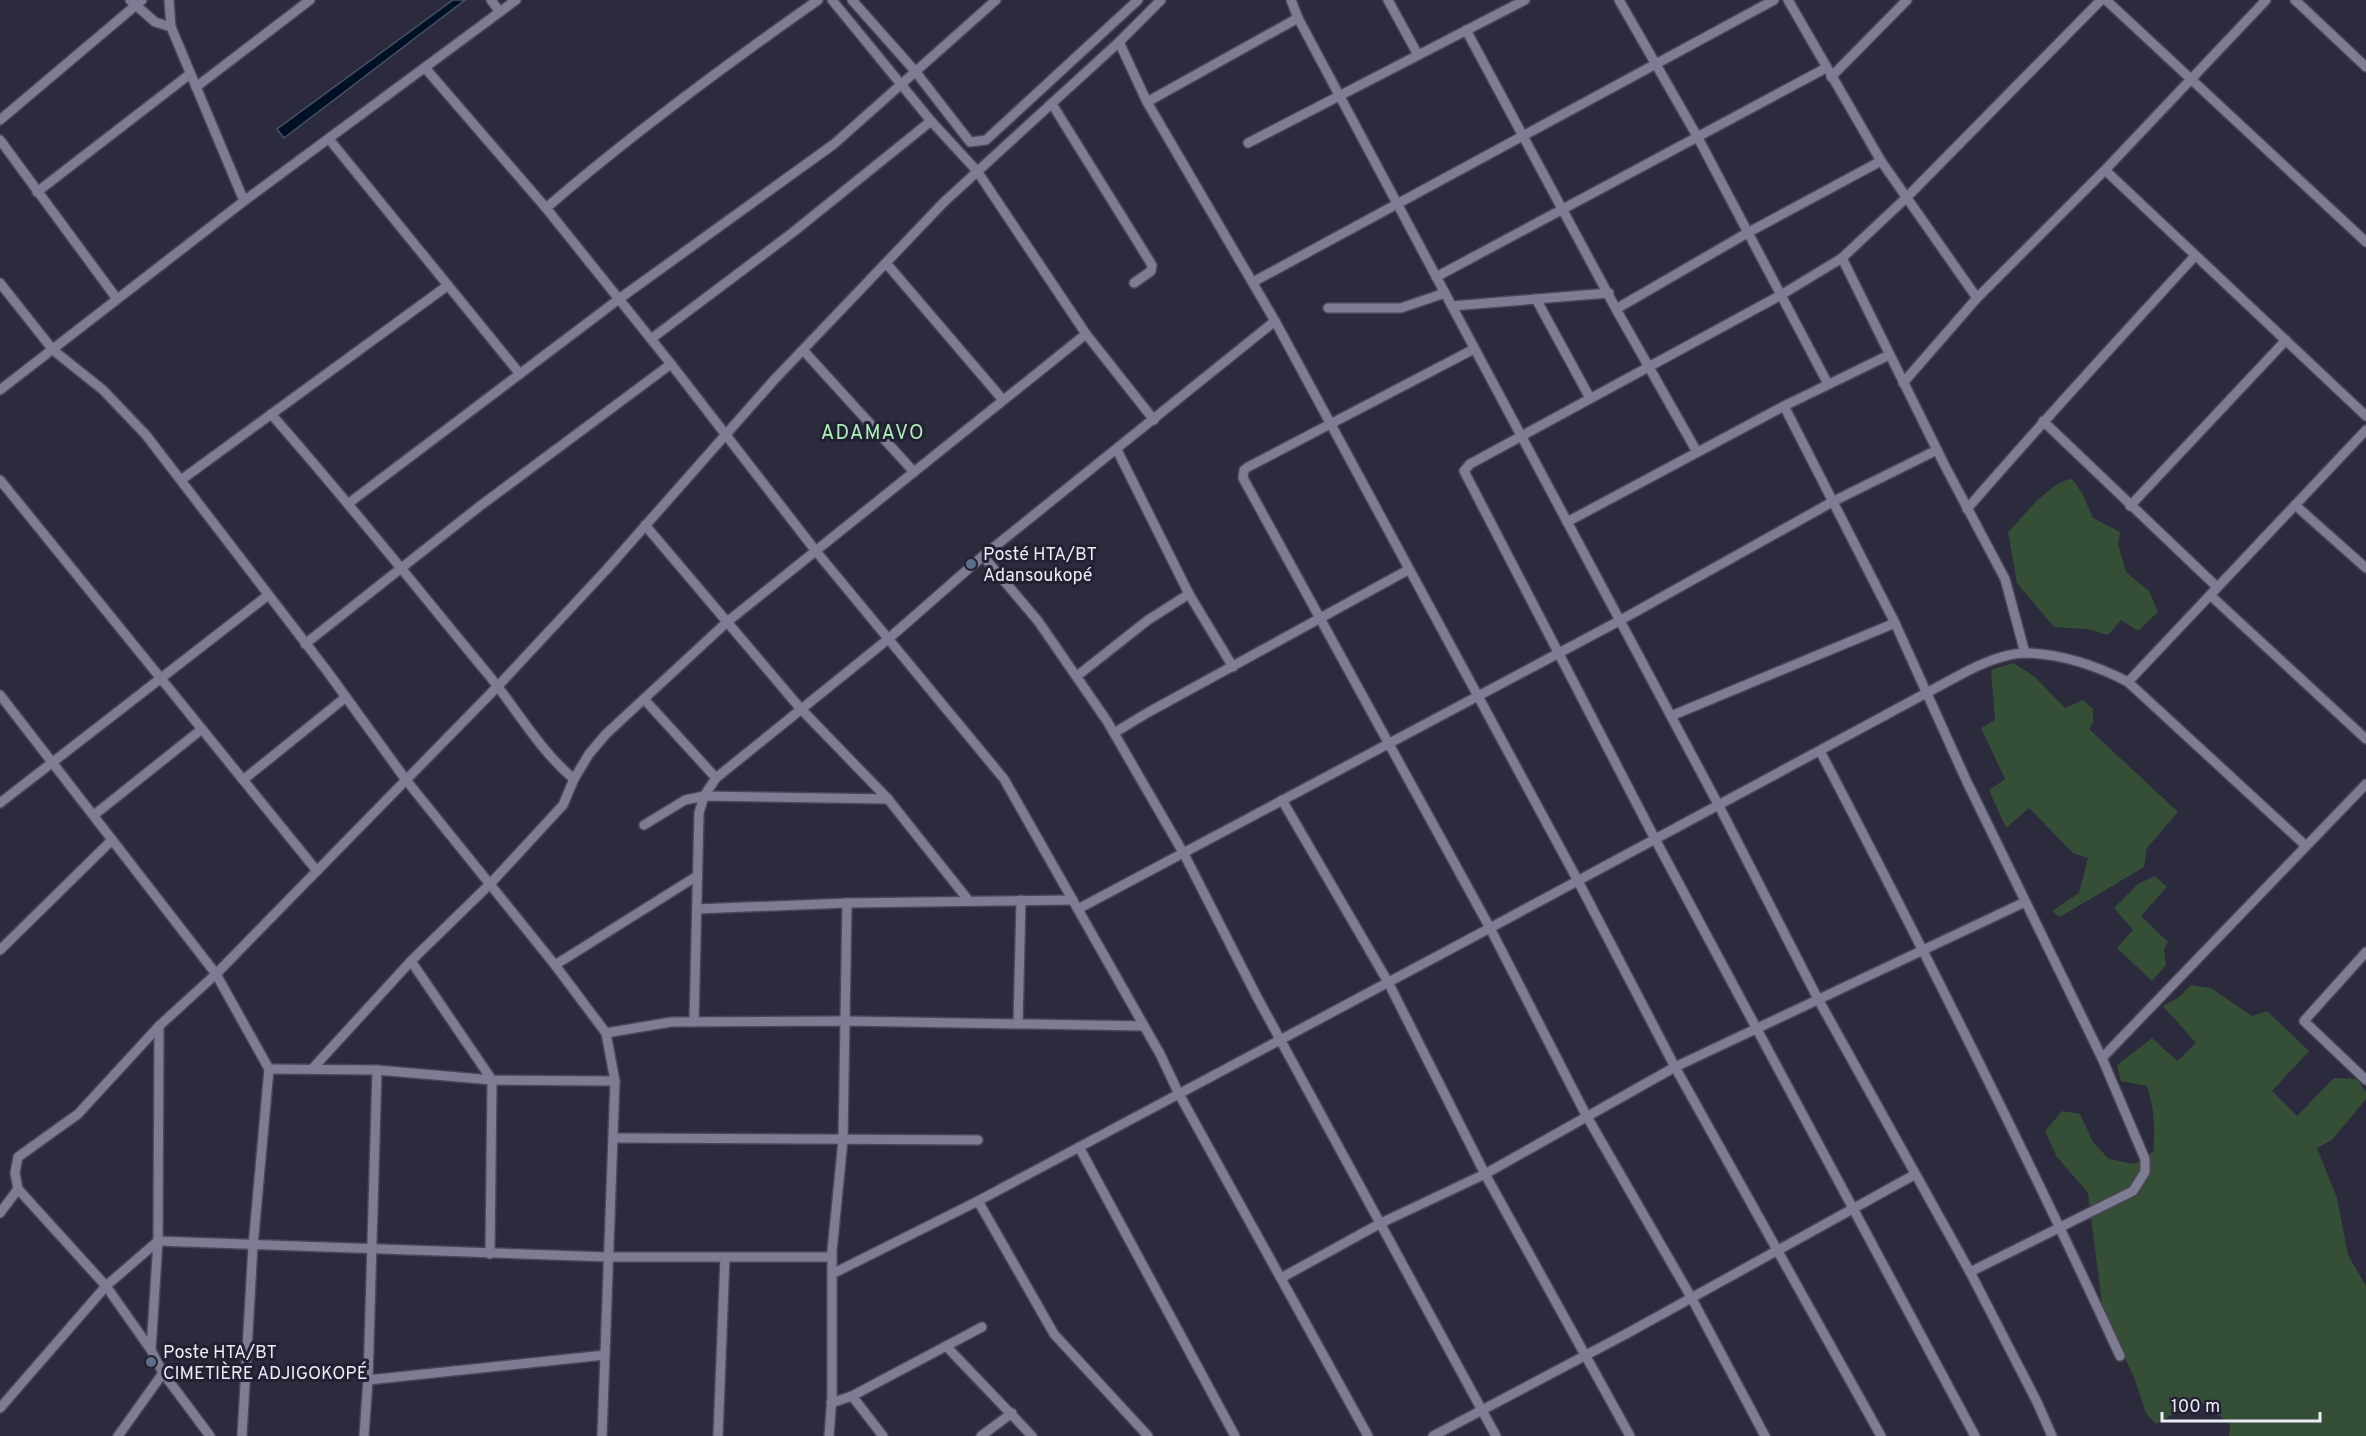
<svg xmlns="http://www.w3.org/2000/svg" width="2366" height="1436" font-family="Overpass,sans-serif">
  <rect width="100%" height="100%" fill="#2c2a3d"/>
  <g fill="#354e36">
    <path d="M2072,479L2082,493L2093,518L2120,532L2118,544L2126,572L2149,591L2158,612L2138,631L2121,620L2108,635L2087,629L2054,627L2017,583L2008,532C2023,517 2050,481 2072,479Z"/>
    <polygon points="2013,663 2034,676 2065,708 2083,700 2093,709 2093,722 2089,729 2178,812 2147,848 2144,867 2060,917 2052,911 2079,893 2088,858 2073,853 2029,808 2006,828 1989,790 2005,779 1981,728 1995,720 1991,670"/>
    <polygon points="2155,876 2167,887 2141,916 2168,942 2164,949 2166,965 2152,981 2117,948 2133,930 2114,908 2138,884"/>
    <path d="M2191,985L2211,988L2252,1016L2267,1011L2309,1051L2272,1091L2297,1116L2334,1078L2357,1079L2366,1092V1099L2332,1140L2317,1148L2337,1198L2348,1255L2366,1286V1436H2229L2230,1424L2198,1400L2156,1424L2146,1413L2134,1377L2103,1313L2088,1193L2057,1157L2045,1131L2062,1111L2080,1114L2093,1142L2109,1159L2134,1164L2153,1152C2156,1129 2154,1109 2147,1086L2121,1081L2117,1065L2152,1038L2177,1061L2196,1043L2163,1006L2179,997Z"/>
  </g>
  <polygon fill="#001126" stroke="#475265" stroke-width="1.5" points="453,0 465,0 284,138 277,129"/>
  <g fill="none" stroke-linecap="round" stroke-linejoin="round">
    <defs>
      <g id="minor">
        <polyline points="130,0 155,22 171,27 244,201"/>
        <polyline points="169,0 171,27"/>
        <polyline points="491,0 500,12"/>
        <polyline points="832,0 931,121 977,171 1086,334 1154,420"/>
        <polyline points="852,0 915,71 970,142 986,140 1138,0"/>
        <polyline points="1291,0 1298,18 1719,806 1818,999 1970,1272 2037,1402 2052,1436"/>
        <polyline points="1388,0 1418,55"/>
        <polyline points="1619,0 1697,136 1828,384"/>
        <polyline points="1788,0 1881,161 1977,298"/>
        <polyline points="2106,0 2366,242"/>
        <polyline points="2295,0 2366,67"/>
        <polyline points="1466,30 1616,309 1697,452"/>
        <polyline points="1119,42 1147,102 1275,321 1578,881 1675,1067 1881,1436"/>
        <polyline points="426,69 546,208 671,364 815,550 1004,779 1160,1054 1179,1094 1368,1436"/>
        <polyline points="1831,77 1907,0"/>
        <polyline points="196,87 310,0"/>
        <polyline points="1147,102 1298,18"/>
        <polyline points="1052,104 1152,265 1151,271 1134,283"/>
        <polyline points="0,120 142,0"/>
        <polyline points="329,139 520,374"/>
        <polyline points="0,140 117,299"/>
        <polyline points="1248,143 1525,0"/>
        <polyline points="2105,170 2366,416"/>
        <polyline points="37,192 190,74"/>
        <path d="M546,208C633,133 724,66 818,0"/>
        <polyline points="1842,258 1945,466 2005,579 2025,653"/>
        <polyline points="886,263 1003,400"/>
        <polyline points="1436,277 1826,68"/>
        <polyline points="1253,282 1774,0"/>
        <polyline points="0,283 53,350 103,390 146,435 327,671 406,780 555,965 606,1033 615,1081 602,1436"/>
        <polyline points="1536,299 1590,398"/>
        <polyline points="1452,306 1609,293"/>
        <polyline points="1328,308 1401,308 1445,293"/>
        <polyline points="1616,309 1749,232 1881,161"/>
        <polyline points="651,339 792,233 931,121"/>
        <polyline points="1474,349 1248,467 1244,470 1243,478 1490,928 1586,1115 1691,1297 1765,1436"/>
        <polyline points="803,350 914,472"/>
        <polyline points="1903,383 1977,298 2105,170 2266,0"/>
        <polyline points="0,390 244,201 516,0"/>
        <polyline points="1784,406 1895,623 1967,782 2102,1058 2145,1159 2145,1172 2133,1191 1970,1272"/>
        <path d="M271,414C346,499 416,587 487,673C516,708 539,750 574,779L563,805L491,883L411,961L313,1068"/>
        <polyline points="2043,421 2217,587"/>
        <polyline points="1117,450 1189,594 1233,667"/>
        <polyline points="0,480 317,871"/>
        <polyline points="181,480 447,286"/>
        <polyline points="349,503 619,299 834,144 996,0"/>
        <polyline points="2295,505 2366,568"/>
        <polyline points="2130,506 2286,340"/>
        <path d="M1967,509C2041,423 2118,340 2194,257"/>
        <polyline points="1567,522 1784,406 1889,355"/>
        <polyline points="645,525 800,708 888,799 969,901"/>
        <polyline points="983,556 1038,621 1107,721 1184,854 1257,997 1496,1436"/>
        <polyline points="2210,595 2366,739"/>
        <polyline points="305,644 480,506 671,364"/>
        <polyline points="1077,676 1148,620 1189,594"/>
        <polyline points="2128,682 2366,430"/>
        <polyline points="0,695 216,974 269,1069 253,1246 242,1436"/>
        <polyline points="644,699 716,778"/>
        <polyline points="1671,716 1895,623"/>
        <polyline points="1114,733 1147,713 1408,570"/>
        <path d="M1820,751C1924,950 2026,1152 2120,1356"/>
        <polyline points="574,779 589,754 606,734 727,622 1086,334"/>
        <polyline points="243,780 346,697"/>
        <polyline points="1282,800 1388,982 1485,1174 1630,1436"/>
        <polyline points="0,803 267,596"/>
        <polyline points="94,815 202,729"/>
        <polyline points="644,825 685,800 704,796 888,799"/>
        <polyline points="697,909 847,903 1073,900"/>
        <polyline points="1078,909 1619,621 1834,501 1937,450"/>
        <polyline points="0,950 112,840"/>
        <polyline points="2366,952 2304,1021 2366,1080"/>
        <polyline points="411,961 492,1080 490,1254"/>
        <polyline points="555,965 697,876"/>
        <polyline points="694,1022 699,813 704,796 716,778 887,640 983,556 1275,321"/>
        <polyline points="1018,1024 1021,900"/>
        <polyline points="606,1033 671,1022 845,1021 1144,1026"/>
        <polyline points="2102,1058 2366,784"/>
        <polyline points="269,1069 377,1070 492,1080 615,1081"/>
        <polyline points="613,1138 978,1140"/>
        <polyline points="1079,1147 1235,1436"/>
        <polyline points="978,1201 1054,1334 1148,1436"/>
        <polyline points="0,1213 18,1189"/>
        <path d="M832,1274L978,1201L1490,928L1958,676C1978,665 2001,654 2024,653C2059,653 2098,666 2128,682L2305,845"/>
        <polyline points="1281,1278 1381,1223 1485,1174 1675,1067 2025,902"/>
        <polyline points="946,1346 1032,1436"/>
        <polyline points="151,1350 158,1241 159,1026"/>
        <polyline points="368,1380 605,1355"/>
        <polyline points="852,1396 883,1436"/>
        <polyline points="831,1403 852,1396 982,1327"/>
        <polyline points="0,1408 106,1286 158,1241 608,1257 831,1257"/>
        <polyline points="118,1436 163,1373"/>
        <polyline points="210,1436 163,1373 151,1350 106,1286 18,1189 15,1173 18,1157 78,1114 159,1026 216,974 498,686 607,569 774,380 944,202 1119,42 1161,0"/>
        <polyline points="364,1436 368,1380 377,1070"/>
        <polyline points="718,1436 725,1257"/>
        <polyline points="829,1436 832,1396 832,1251 843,1140 847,903"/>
        <polyline points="981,1436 1012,1413"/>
        <polyline points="1433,1436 1626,1334 1914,1175"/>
        <polyline points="1975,1436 1655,839 1464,471 1470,464 1781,295 1842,258 1907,197 2101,0"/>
      </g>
    </defs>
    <use href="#minor" stroke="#484656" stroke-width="12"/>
    <use href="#minor" stroke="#7d7c92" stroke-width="9"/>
  </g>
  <g fill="#5c6f8a" stroke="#222032" stroke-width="2">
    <circle cx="971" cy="564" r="6"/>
    <circle cx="151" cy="1362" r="6"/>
  </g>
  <g text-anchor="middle" stroke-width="6" stroke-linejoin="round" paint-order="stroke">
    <g font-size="18" fill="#ecebf8" stroke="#222032" text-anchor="start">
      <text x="983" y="560">Posté HTA/BT<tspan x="983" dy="21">Adansoukopé</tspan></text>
      <text x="163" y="1358">Poste HTA/BT<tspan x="163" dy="21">CIMETIÈRE ADJIGOKOPÉ</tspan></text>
    </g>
    <g font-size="20" letter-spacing="1.5" fill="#aeefb8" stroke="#222032">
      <text x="873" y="439">ADAMAVO</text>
    </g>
  </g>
  <path d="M2162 1412v9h158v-9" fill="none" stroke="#ecebf8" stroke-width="3"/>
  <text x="2171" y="1412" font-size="18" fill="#ecebf8" stroke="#222032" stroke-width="4.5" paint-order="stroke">100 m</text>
</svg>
